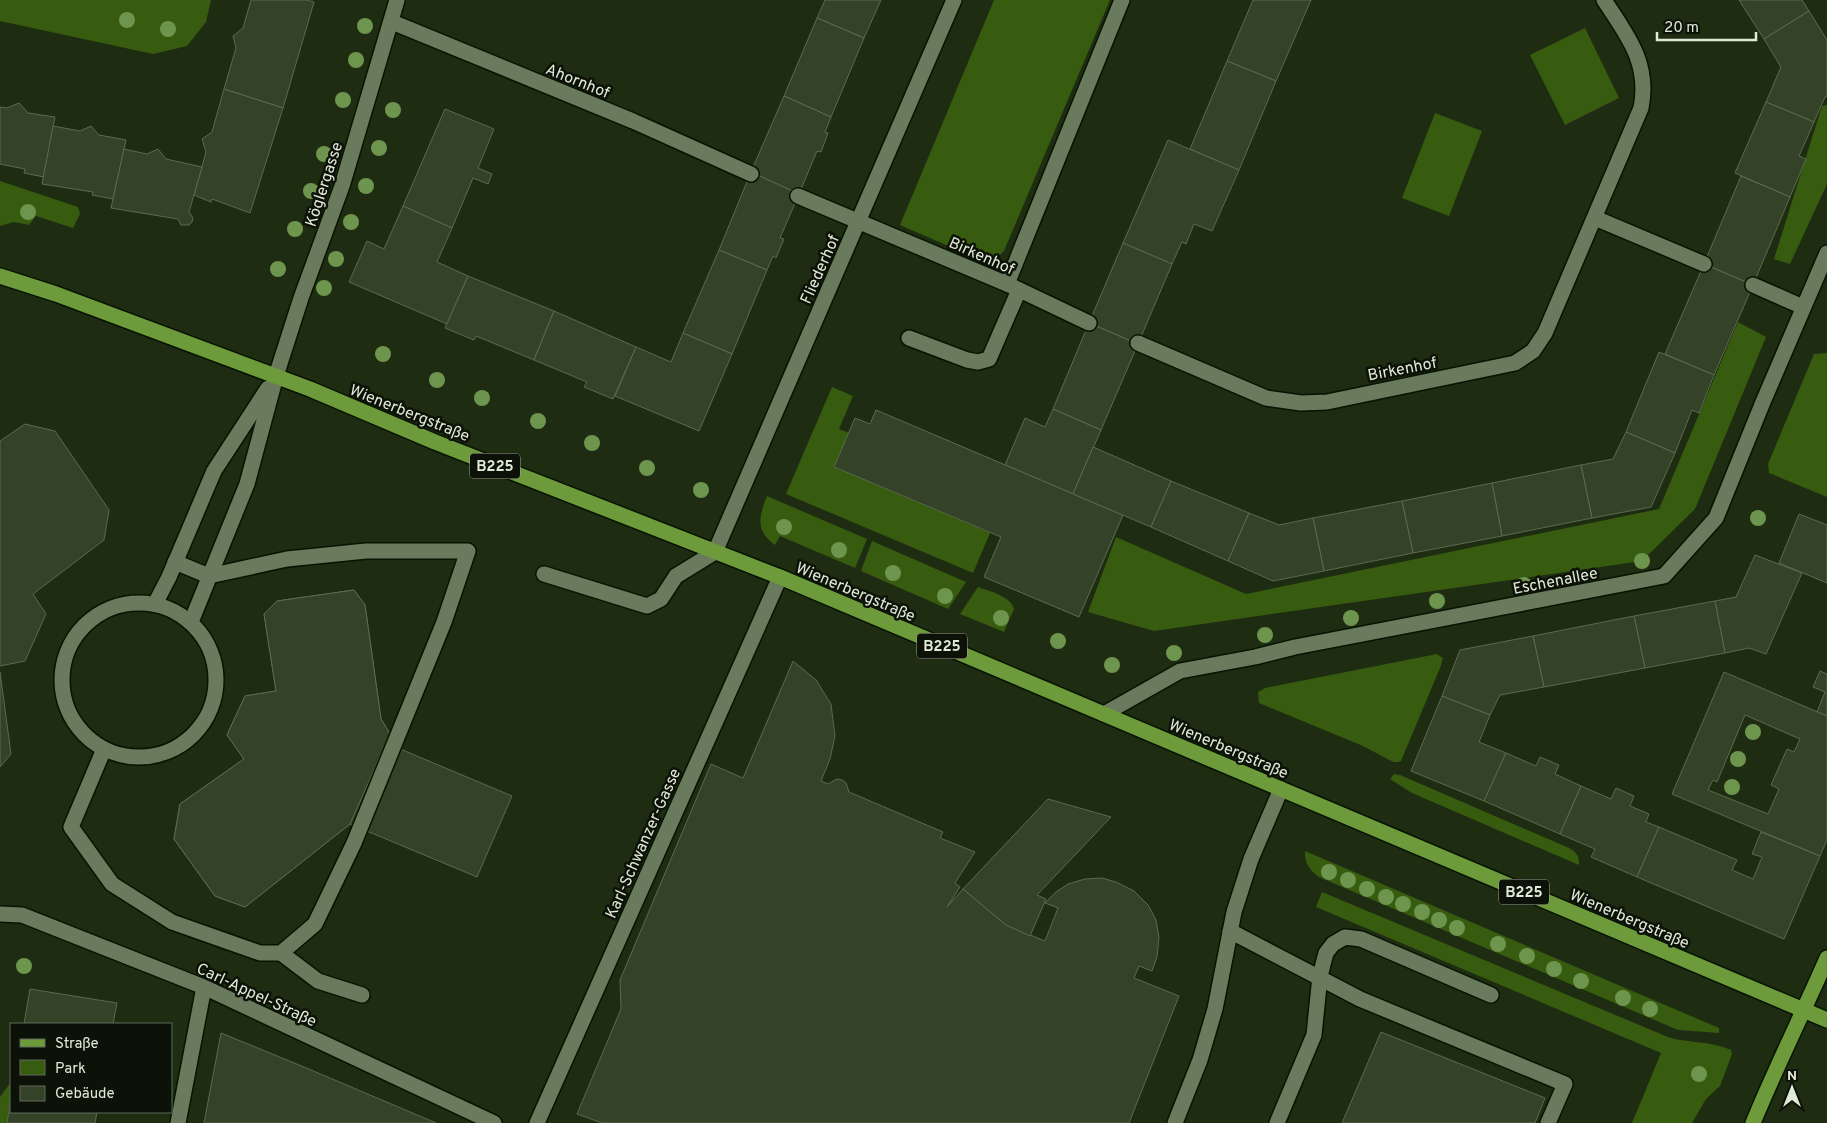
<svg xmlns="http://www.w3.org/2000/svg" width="1827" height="1123" font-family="Overpass,sans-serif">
  <rect width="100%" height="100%" fill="#1e2c12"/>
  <g fill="#375b0f">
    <polygon points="0,0 211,0 206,22 187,46 153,54 0,21"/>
    <polygon points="994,0 1110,0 1004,251 995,260 983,261 900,225"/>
    <polygon points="1585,28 1619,98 1565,125 1530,55"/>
    <polygon points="1827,105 1827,184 1790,264 1774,259 1822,106"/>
    <polygon points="1435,113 1482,131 1449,216 1402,198"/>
    <polygon points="0,181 78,207 80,214 73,228 36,216 29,225 14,222 0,226"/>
    <polygon points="1738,322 1766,337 1695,509 1642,561 1154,631 1088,612 1116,537 1246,594 1659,509"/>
    <polygon points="1827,353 1827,497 1769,473 1768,464 1814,354"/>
    <polygon points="832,387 853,396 839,429 849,433 834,467 990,533 973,573 786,494"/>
    <path d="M767,496L867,539L855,568L780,536L775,545C755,531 759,516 767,496Z"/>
    <polygon points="872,541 966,582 948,609 861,571"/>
    <path d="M978,587C989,591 1011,596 1014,609L1004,632L960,614Z"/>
    <polygon points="1437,654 1443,658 1440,668 1401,761 1398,762 1393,762 1363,746 1259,703 1258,692 1265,688"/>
    <path d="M1394,774L1400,775L1569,848C1577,853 1579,855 1579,865L1412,793L1390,779Z"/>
    <path d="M1305,851L1719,1028V1033L1678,1030L1319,877C1310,871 1304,863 1305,851Z"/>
    <path d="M1322,892L1668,1037C1691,1044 1707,1040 1731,1050L1732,1054L1720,1086L1706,1099L1692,1123H1632L1661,1053L1316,907Z"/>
    <polygon points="11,1082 11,1098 7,1123 0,1123 0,1097"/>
  </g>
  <g fill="#344328" stroke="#5a6b4e" fill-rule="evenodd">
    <polygon points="251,0 307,0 314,2 283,108 224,89 236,48 233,36 243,28"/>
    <polygon points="825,0 881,0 864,38 817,18"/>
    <polygon points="1253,0 1311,0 1276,81 1227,61"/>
    <polygon points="1739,0 1802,0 1809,11 1764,39"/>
    <polygon points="1809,11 1827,40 1827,96 1825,97 1814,122 1766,102 1781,67 1764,39"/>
    <polygon points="817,18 864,38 831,117 784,96"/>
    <polygon points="1227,61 1276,81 1239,170 1190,149"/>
    <polygon points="224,89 283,108 250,213 212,199 211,202 194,195 206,152 202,139 212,132"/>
    <polygon points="784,96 831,117 825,132 828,133 821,152 817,151 799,194 751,172"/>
    <polygon points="1766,102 1814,122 1799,156 1806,159 1790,197 1735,173"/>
    <polygon points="19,103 28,113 55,117 44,177 24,173 25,169 0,164 0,107 7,108"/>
    <polygon points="445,109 494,129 478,168 492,174 488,184 473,178 452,228 403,206"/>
    <polygon points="53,126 80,131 91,126 99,135 126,140 113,199 92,195 93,192 42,184"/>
    <polygon points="1168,140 1239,170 1212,231 1194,224 1186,244 1182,242 1172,264 1123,243"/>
    <polygon points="124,149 147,154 158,149 166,159 202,167 189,212 193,218 192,222 189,225 181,225 178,219 111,208"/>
    <polygon points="751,172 799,194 780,238 784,239 776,258 773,256 767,270 719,250"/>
    <polygon points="1741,176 1790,197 1753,285 1704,264"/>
    <polygon points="403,206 452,228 437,262 468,276 447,324 349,282 367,241 384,249"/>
    <polygon points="1123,243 1172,264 1138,344 1089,323"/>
    <polygon points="719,250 767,270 732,354 683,333"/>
    <polygon points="1704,264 1753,285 1714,375 1665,354"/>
    <polygon points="468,276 554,311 534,360 476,336 474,340 445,328"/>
    <polygon points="554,311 636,347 613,399 584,387 587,382 534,360"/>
    <polygon points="1089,323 1138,344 1101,430 1053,409"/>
    <polygon points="683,333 732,354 699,431 615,396 636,347 671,362"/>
    <polygon points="1659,352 1714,375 1699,413 1692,410 1675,453 1626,432"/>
    <polygon points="1053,409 1101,430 1073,494 1005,465 1025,418 1045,427"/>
    <polygon points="876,410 1123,515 1079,617 984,577 1001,537 834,467 855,418 870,424"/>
    <polygon points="25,424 55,431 109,510 104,540 33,594 46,614 25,661 0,666 0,441"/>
    <polygon points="1626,432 1675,453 1651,507 1592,518 1581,465 1613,459"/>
    <polygon points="1093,447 1171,481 1151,527 1073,494"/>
    <polygon points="1581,465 1592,518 1502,536 1492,483"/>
    <polygon points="1171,481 1249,513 1228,561 1151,527"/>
    <polygon points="1492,483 1502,536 1413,553 1402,501"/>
    <polygon points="1402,501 1413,553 1324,571 1313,518"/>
    <polygon points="1249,513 1279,525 1313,518 1324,571 1273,581 1228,561"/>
    <polygon points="1799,514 1827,525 1827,583 1779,563"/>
    <polygon points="1755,555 1802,573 1766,654 1749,648 1725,653 1715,601 1736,597"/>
    <polygon points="354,590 365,605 381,719 390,734 386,743 512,796 477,877 350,824 245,907 215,896 174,839 180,804 244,759 227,735 245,696 276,691 264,614 277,601"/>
    <polygon points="354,590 365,605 381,719 390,734 350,824 245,907 215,896 174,839 180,804 244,759 227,735 245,696 276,691 264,614 277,601"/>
    <polygon points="1715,601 1725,653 1645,668 1634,616"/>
    <polygon points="1634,616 1645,668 1544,687 1533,636"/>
    <polygon points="1533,636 1544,687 1500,695 1490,715 1442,696 1460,650"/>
    <polygon points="793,661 816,680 831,704 835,736 830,759 821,781 828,784 837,779 842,780 846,783 849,792 943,832 940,838 975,852 955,883 960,887 947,907 963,889 1006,925 1045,941 1058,908 1045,903 1056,892 1068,884 1085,879 1102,878 1116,882 1134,891 1148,905 1156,920 1159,937 1157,957 1152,971 1139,966 1134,978 1179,996 1129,1123 602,1123 577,1114 621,1009 620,980 711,764 743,778"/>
    <polygon points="1820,671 1827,674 1827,716 1817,712 1825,692 1813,687"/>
    <polygon points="0,672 11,754 0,767"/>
    <path d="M1724,672L1827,716V840L1820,856L1672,794ZM1745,715L1800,739L1794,752L1787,749L1771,785L1779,789L1768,814L1708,790L1713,780L1717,782Z"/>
    <polygon points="1442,696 1490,715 1479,742 1506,753 1484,801 1411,771"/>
    <polygon points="1506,753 1536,766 1540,757 1559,765 1555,774 1581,786 1560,834 1484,801"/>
    <polygon points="1581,786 1611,799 1616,788 1634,796 1630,806 1649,814 1646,822 1659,827 1637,877 1591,857 1595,849 1560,834"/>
    <polygon points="1048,799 1111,817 1037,895 1046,899 1030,936 1006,925 963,889"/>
    <polygon points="1659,827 1737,860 1732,870 1753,879 1762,857 1752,854 1761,832 1820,856 1784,939 1637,877"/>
    <polygon points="30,989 117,1003 113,1024 24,1024"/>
    <polygon points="1381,1032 1545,1098 1535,1123 1342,1123"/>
    <polygon points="221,1033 304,1067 436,1123 204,1123"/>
    <polygon points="11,1098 11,1112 97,1112 95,1123 7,1123"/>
  </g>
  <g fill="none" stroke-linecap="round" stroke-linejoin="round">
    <defs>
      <g id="lane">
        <polyline points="392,22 633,121 751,174"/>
        <polyline points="798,196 1007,284 1089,323"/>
        <polyline points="1595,218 1704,264"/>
        <polyline points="1007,284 1122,0"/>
        <polyline points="1753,285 1803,307"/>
        <polyline points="909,338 967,360 978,362 989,359 1019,290"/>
        <path d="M1138,343L1266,398L1301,403L1327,402L1515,363L1533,351L1545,333L1641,108C1650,63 1627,35 1604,0"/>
        <polyline points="544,574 647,606 661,599 676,576 715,552"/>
        <circle cx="139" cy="680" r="77"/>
        <polyline points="155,604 169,577 214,471 268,388"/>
        <polyline points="191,622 247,484 276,376"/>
        <polyline points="104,749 71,827 112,884 172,922 260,953 281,953 315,924 354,843 444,622 468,551 366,551 287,559 209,576 175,562"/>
        <polyline points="1230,931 1360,999 1565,1084 1548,1123"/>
        <polyline points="281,953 318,981 362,995"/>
        <polyline points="1277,1123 1314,1035 1320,976 1326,953 1333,944 1345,937 1361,939 1491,995"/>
      </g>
      <g id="street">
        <polyline points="276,376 301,298 342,186 397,0"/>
        <polyline points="715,552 954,0"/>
        <polyline points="1104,714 1180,671 1255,657 1295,647 1664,576 1716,518 1763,402 1827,253"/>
        <polyline points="0,914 22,915 204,987 494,1123"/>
        <polyline points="178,1123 204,987"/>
        <polyline points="537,1123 780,577"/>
        <polyline points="1175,1123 1200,1060 1215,1009 1234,912 1251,859 1281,789"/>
      </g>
      <g id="primary">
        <polyline points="0,276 56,294 310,389 435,442 780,577 1827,1020"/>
        <path d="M1753,1123C1776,1067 1803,1013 1827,958"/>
      </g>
    </defs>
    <use href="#lane" stroke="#071400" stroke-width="18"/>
    <use href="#street" stroke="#071400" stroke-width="18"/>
    <use href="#primary" stroke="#071400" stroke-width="18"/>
    <use href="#lane" stroke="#697a5d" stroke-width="15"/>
    <use href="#street" stroke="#697a5d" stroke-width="15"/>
    <use href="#primary" stroke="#6d9b3b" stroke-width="15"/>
  </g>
  <g fill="#6e954d">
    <circle cx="127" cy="20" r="8"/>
    <circle cx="365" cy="26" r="8"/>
    <circle cx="168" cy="29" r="8"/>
    <circle cx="356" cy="60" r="8"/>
    <circle cx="343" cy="100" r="8"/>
    <circle cx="393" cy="110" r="8"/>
    <circle cx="379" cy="148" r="8"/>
    <circle cx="324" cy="154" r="8"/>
    <circle cx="366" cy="186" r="8"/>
    <circle cx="311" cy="191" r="8"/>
    <circle cx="28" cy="212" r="8"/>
    <circle cx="351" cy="222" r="8"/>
    <circle cx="295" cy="229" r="8"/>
    <circle cx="336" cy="259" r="8"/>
    <circle cx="278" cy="269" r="8"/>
    <circle cx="324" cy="288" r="8"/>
    <circle cx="383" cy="354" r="8"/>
    <circle cx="437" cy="380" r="8"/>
    <circle cx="482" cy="398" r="8"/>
    <circle cx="538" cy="421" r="8"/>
    <circle cx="592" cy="443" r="8"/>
    <circle cx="647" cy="468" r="8"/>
    <circle cx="701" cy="490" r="8"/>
    <circle cx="1758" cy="518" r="8"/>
    <circle cx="784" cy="527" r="8"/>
    <circle cx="839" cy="550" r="8"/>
    <circle cx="1642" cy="561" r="8"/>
    <circle cx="893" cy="573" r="8"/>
    <circle cx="1524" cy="585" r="8"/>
    <circle cx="945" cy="596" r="8"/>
    <circle cx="1437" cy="601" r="8"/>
    <circle cx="1001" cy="618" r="8"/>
    <circle cx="1351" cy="618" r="8"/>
    <circle cx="1265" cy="635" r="8"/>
    <circle cx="1058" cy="641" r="8"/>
    <circle cx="1174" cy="653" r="8"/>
    <circle cx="1112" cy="665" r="8"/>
    <circle cx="1753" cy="732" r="8"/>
    <circle cx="1738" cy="759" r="8"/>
    <circle cx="1732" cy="787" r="8"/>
    <circle cx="1329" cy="872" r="8"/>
    <circle cx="1348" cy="880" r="8"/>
    <circle cx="1367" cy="889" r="8"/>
    <circle cx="1386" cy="897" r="8"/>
    <circle cx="1403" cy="904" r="8"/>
    <circle cx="1422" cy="912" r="8"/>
    <circle cx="1439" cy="920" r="8"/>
    <circle cx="1457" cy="928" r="8"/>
    <circle cx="1498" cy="944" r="8"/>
    <circle cx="1527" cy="956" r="8"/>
    <circle cx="24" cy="966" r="8"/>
    <circle cx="1554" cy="969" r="8"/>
    <circle cx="1581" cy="981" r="8"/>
    <circle cx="1623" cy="998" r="8"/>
    <circle cx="1650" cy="1009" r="8"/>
    <circle cx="1699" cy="1074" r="8"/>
  </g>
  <g text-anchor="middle" stroke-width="5" stroke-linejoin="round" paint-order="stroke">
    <g fill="#0c1207" stroke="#a0a99a" stroke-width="1">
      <rect x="470" y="453.5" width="50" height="25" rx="4"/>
      <rect x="917" y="633.5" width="50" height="25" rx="4"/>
      <rect x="1499" y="879.5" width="50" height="25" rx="4"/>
    </g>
    <g font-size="15" font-weight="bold" fill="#e0ead9">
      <text x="495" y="471">B225</text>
      <text x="942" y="651">B225</text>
      <text x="1524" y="897">B225</text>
    </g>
    <g font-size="16" fill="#e0ead9" stroke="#0c1207">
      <text transform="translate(578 80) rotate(22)" y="6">Ahornhof</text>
      <text transform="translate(323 184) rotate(-72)" y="6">Köglergasse</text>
      <text transform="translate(982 255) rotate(24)" y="6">Birkenhof</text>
      <text transform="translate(819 269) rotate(-66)" y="6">Fliederhof</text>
      <text transform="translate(1402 368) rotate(-11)" y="6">Birkenhof</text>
      <text transform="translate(410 412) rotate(22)" y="6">Wienerbergstraße</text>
      <text transform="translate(1555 580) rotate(-11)" y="6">Eschenallee</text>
      <text transform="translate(856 591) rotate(23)" y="6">Wienerbergstraße</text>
      <text transform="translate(1229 748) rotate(23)" y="6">Wienerbergstraße</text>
      <text transform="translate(642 843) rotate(-66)" y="6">Karl-Schwanzer-Gasse</text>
      <text transform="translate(1630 918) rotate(23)" y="6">Wienerbergstraße</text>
      <text transform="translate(257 994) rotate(25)" y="6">Carl-Appel-Straße</text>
    </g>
  </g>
  <rect x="10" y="1023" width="162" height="90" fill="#0c1207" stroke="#61685b"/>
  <rect x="20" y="1039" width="25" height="8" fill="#6d9b3b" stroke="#61685b"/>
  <text x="55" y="1048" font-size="15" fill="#e0ead9">Straße</text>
  <rect x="20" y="1060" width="25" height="15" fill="#375b0f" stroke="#61685b"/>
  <text x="55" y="1073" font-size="15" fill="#e0ead9">Park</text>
  <rect x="20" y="1086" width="25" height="15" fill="#344328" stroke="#61685b"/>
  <text x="55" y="1098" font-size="15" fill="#e0ead9">Gebäude</text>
  <g transform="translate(1792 1088)" stroke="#0c1207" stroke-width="4" paint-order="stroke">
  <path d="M0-4L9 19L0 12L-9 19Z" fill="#e0ead9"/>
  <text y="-8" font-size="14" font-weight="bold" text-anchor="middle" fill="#e0ead9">N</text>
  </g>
  <path d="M1657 32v8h99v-8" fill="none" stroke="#e0ead9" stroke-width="2.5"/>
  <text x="1664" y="32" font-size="15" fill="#e0ead9" stroke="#0c1207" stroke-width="4" paint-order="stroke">20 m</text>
</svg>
